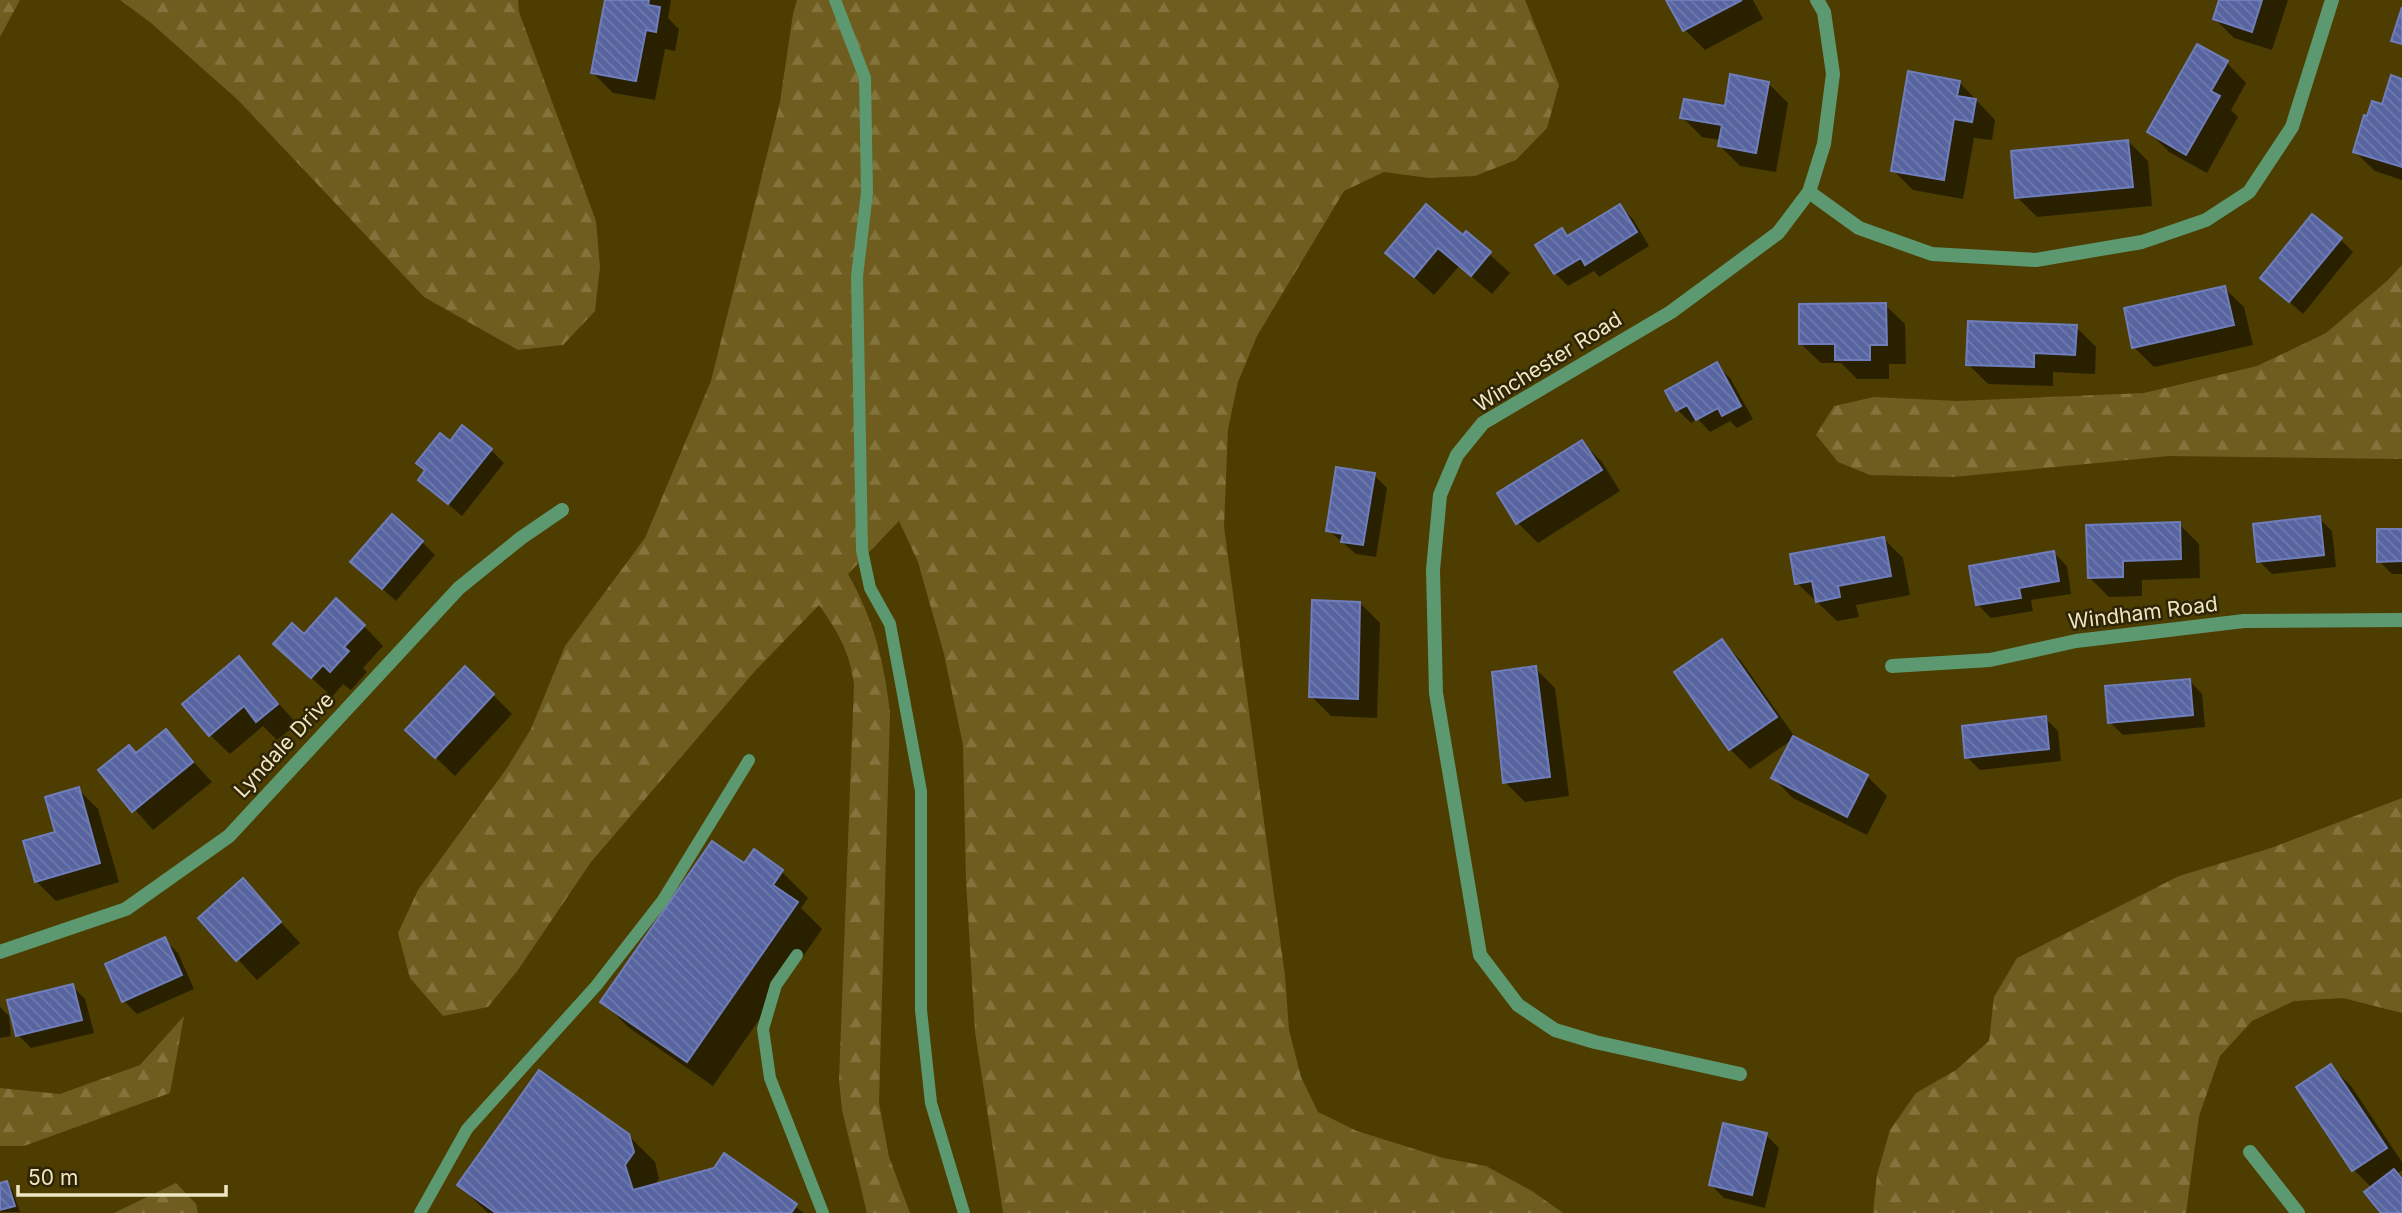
<svg xmlns="http://www.w3.org/2000/svg" width="2402" height="1213" font-family="Inter,sans-serif">
  <defs>
    <pattern id="forest-firs" width="22" height="20" patternUnits="userSpaceOnUse" patternTransform="scale(1.75)"><rect width="22" height="20" fill="#6e5d1e"/><path d="M5 1l3.5 6h-7zM16 11l3.5 6h-7z" fill="#83743d"/></pattern>
    <pattern id="building-back-hatch" width="6" height="6" patternUnits="userSpaceOnUse" patternTransform="scale(1.75)"><rect width="6" height="6" fill="#5764a0"/><path d="M-1 5l2 2M0 0l6 6M5-1l2 2" fill="none" stroke="#6f7aac"/></pattern>
  </defs>
  <rect width="100%" height="100%" fill="#4d3d00"/>
  <g fill="url(#forest-firs)">
    <polygon points="0,0 20,0 0,37"/>
    <polygon points="120,0 518,0 519,12 596,221 600,267 595,311 563,345 518,350 424,297 238,100 151,23"/>
    <path d="M797,0H1525L1559,85L1547,128L1516,160L1475,176L1429,178L1384,172L1344,191L1257,336L1238,382L1228,429L1224,527L1285,976L1289,1030L1301,1077L1318,1112L1357,1131L1443,1158L1486,1166L1532,1191L1563,1213H1003L975,1032L966,881L963,745L944,654L918,562L899,521L848,574C874,620 884,661 890,713L879,1103L889,1157L910,1213H867L842,1110L839,1080L854,684C849,650 838,632 819,605L755,671L591,862L518,970L488,1007L443,1016L410,978L398,933L418,890L507,768L531,729L565,646L645,538L711,381L780,102L793,14Z"/>
    <polygon points="2402,265 2402,459 2169,456 1953,477 1870,475 1838,462 1816,435 1834,406 1874,397 1957,401 2144,393 2257,366 2326,333 2387,281"/>
    <polygon points="2402,798 2402,1013 2343,998 2294,1001 2252,1021 2220,1056 2199,1116 2186,1213 1873,1213 1877,1175 1890,1130 1916,1093 1956,1070 1989,1041 1994,997 2017,958 2179,876 2271,848"/>
    <polygon points="184,1016 170,1093 24,1146 0,1146 0,1088 60,1094 140,1065"/>
    <polygon points="176,1183 196,1204 198,1213 114,1213"/>
  </g>
  <g fill="#0007">
    <polygon points="607,0 671,0 668,18 679,29 675,51 665,49 655,100 613,93 593,73"/>
    <polygon points="1668,0 1753,0 1763,19 1705,50 1685,30"/>
    <polygon points="2221,0 2288,0 2272,50 2234,38 2215,19"/>
    <polygon points="2227,63 2246,83 2231,110 2238,117 2207,173 2169,152 2149,132"/>
    <polygon points="2402,80 2402,180 2375,171 2355,152"/>
    <polygon points="1959,82 1995,120 1992,140 1974,138 1963,199 1913,190 1893,170"/>
    <polygon points="1768,83 1788,103 1776,172 1740,166 1720,146 1721,140 1702,137 1682,117 1726,108"/>
    <polygon points="2128,141 2148,161 2152,206 2037,217 2017,197"/>
    <polygon points="1620,206 1633,219 1649,246 1599,277 1594,271 1568,286 1555,273 1538,245 1562,230 1569,237"/>
    <polygon points="1466,233 1510,273 1492,294 1459,266 1434,295 1387,253 1463,237"/>
    <polygon points="2340,239 2353,252 2303,314 2263,278"/>
    <polygon points="2224,288 2244,307 2253,345 2154,367 2134,347"/>
    <polygon points="1885,305 1905,324 1906,364 1889,364 1889,379 1857,379 1841,363 1821,363 1801,344"/>
    <polygon points="2076,327 2096,347 2095,374 2053,372 2053,386 1988,384 1968,364"/>
    <polygon points="1717,365 1730,378 1753,419 1737,428 1730,421 1710,432 1698,419 1691,423 1678,410 1667,392"/>
    <polygon points="1582,442 1602,462 1620,491 1538,543 1518,523"/>
    <polygon points="450,443 491,450 504,463 462,516 420,480"/>
    <polygon points="1374,475 1387,488 1376,557 1356,554 1328,530"/>
    <polygon points="2319,518 2332,531 2336,567 2272,574 2259,561"/>
    <polygon points="2179,524 2199,544 2200,578 2142,580 2142,596 2109,597 2089,577"/>
    <polygon points="2402,530 2402,574 2392,574 2379,561"/>
    <polygon points="1883,538 1903,558 1910,595 1856,605 1859,617 1837,621 1797,583"/>
    <polygon points="422,542 435,555 396,601 353,562"/>
    <polygon points="2054,553 2067,566 2071,594 2031,600 2033,611 1991,618 1977,604"/>
    <polygon points="1360,603 1380,623 1377,718 1331,716 1311,696"/>
    <polygon points="364,626 383,646 363,668 367,672 351,690 343,684 332,697 275,644 304,636"/>
    <polygon points="1722,641 1741,661 1795,737 1867,776 1887,796 1867,835 1793,798 1773,778 1793,739 1750,769 1730,749 1676,673"/>
    <polygon points="239,659 297,724 277,740 263,726 230,754 210,735"/>
    <polygon points="1535,668 1555,688 1569,796 1525,802 1505,782"/>
    <polygon points="2189,680 2202,694 2205,727 2123,735 2110,722"/>
    <polygon points="493,695 512,714 455,776 428,750"/>
    <polygon points="2045,718 2058,731 2061,761 1980,770 1967,757"/>
    <polygon points="165,731 212,782 153,830 100,770 137,755"/>
    <polygon points="78,789 98,809 119,882 56,901 36,881"/>
    <polygon points="754,852 782,872 808,898 801,908 822,929 713,1086 628,1027 603,1001 745,865"/>
    <polygon points="243,881 300,943 257,980 200,918"/>
    <polygon points="165,940 178,953 194,989 137,1014 124,1001"/>
    <polygon points="72,986 85,999 94,1033 31,1048 18,1035"/>
    <polygon points="0,1007 9,1016 11,1036 0,1038"/>
    <polygon points="2331,1066 2351,1086 2402,1162 2402,1170 2397,1174 2402,1179 2402,1213 2383,1213 2372,1188 2354,1170"/>
    <polygon points="628,1135 655,1162 659,1179 654,1186 715,1169 725,1155 804,1213 488,1213 459,1185"/>
    <polygon points="1766,1135 1779,1148 1765,1208 1724,1198 1710,1184"/>
    <polygon points="6,1183 12,1189 20,1212 0,1212 0,1185"/>
  </g>
  <g fill="url(#building-back-hatch)" stroke="#6f7dbb" stroke-width="2">
    <polygon points="605,0 649,0 648,5 660,7 656,32 646,30 636,81 591,73"/>
    <polygon points="1666,0 1742,0 1683,31"/>
    <polygon points="2219,0 2262,0 2252,32 2213,19"/>
    <polygon points="2402,7 2402,44 2391,41"/>
    <polygon points="2197,44 2228,61 2211,91 2220,96 2186,155 2147,132"/>
    <polygon points="1908,71 1960,81 1957,96 1976,99 1972,122 1954,119 1944,180 1891,171"/>
    <polygon points="1730,74 1769,82 1756,153 1718,146 1722,125 1680,118 1684,99 1725,106"/>
    <polygon points="2391,75 2402,79 2402,167 2353,152 2364,115 2367,116 2372,101 2382,104"/>
    <polygon points="2128,140 2133,187 2015,198 2011,151"/>
    <polygon points="1426,204 1463,235 1466,231 1491,252 1471,276 1438,248 1414,277 1385,253"/>
    <polygon points="1620,204 1637,232 1585,265 1581,258 1554,274 1535,245 1562,228 1567,236"/>
    <polygon points="2312,214 2342,238 2289,302 2260,278"/>
    <polygon points="2225,286 2234,325 2132,348 2124,308"/>
    <polygon points="1886,303 1887,345 1870,345 1870,360 1835,360 1835,344 1799,344 1799,304"/>
    <polygon points="1968,321 2077,325 2075,355 2034,353 2034,367 1966,365"/>
    <polygon points="1717,362 1741,406 1722,416 1718,408 1696,420 1687,405 1676,411 1665,391"/>
    <polygon points="462,425 492,449 448,504 418,480 425,470 416,463 440,433 450,441"/>
    <polygon points="1582,440 1602,470 1516,524 1497,493"/>
    <polygon points="1336,467 1375,473 1363,545 1341,542 1343,534 1326,531"/>
    <polygon points="392,514 423,541 382,589 350,562"/>
    <polygon points="2320,516 2324,555 2257,562 2253,524"/>
    <polygon points="2180,522 2181,559 2123,561 2123,577 2088,578 2086,525"/>
    <polygon points="2377,529 2402,529 2402,561 2377,562"/>
    <polygon points="1884,537 1891,576 1838,586 1840,597 1816,602 1812,581 1795,584 1790,554"/>
    <polygon points="2054,551 2059,581 2019,588 2021,598 1976,605 1969,566"/>
    <polygon points="336,598 365,625 344,647 349,651 330,672 323,665 311,678 273,644 292,623 304,634"/>
    <polygon points="1312,600 1360,602 1358,699 1309,697"/>
    <polygon points="1722,639 1777,717 1729,750 1674,672"/>
    <polygon points="239,656 278,704 256,722 244,706 209,736 182,704"/>
    <polygon points="465,666 494,694 435,758 405,730"/>
    <polygon points="1536,666 1550,777 1503,783 1492,672"/>
    <polygon points="2190,679 2193,715 2108,723 2105,686"/>
    <polygon points="2046,716 2049,749 1965,758 1962,726"/>
    <polygon points="166,729 193,762 132,812 98,770 129,745 136,753"/>
    <polygon points="1793,736 1868,775 1847,817 1771,778"/>
    <polygon points="79,787 100,863 35,882 23,841 55,832 45,797"/>
    <polygon points="712,841 744,863 754,849 783,870 773,885 798,902 687,1062 600,1002"/>
    <polygon points="243,878 281,922 236,961 198,918"/>
    <polygon points="165,937 182,975 122,1002 105,964"/>
    <polygon points="73,984 82,1020 16,1036 7,1000"/>
    <polygon points="2331,1064 2387,1148 2352,1171 2296,1087"/>
    <polygon points="539,1070 629,1134 634,1152 625,1165 633,1190 714,1168 724,1153 797,1204 791,1213 496,1213 457,1185"/>
    <polygon points="1723,1123 1767,1133 1752,1195 1709,1185"/>
    <polygon points="2394,1169 2402,1179 2402,1213 2381,1213 2364,1192"/>
    <polygon points="7,1181 15,1206 0,1210 0,1183"/>
  </g>
  <g fill="none" stroke-linecap="round" stroke-linejoin="round">
    <g stroke="#5d9970" stroke-width="12">
      <polyline points="835,0 865,78 867,193 857,276 862,550 870,588 890,624 921,791 921,1010 931,1103 964,1213"/>
      <polyline points="797,955 776,985 763,1029 770,1078 823,1213"/>
      <polyline points="420,1213 467,1129 596,986 663,900 749,760"/>
    </g>
    <g stroke="#5d9970" stroke-width="14">
      <polyline points="1809,192 1859,228 1932,254 2036,260 2142,242 2206,220 2249,192 2292,127 2332,0"/>
      <polyline points="1892,666 1990,660 2076,641 2244,621 2402,620"/>
      <polyline points="0,952 126,909 229,836 459,588 521,538 562,510"/>
      <polyline points="1740,1074 1595,1042 1555,1030 1518,1005 1480,955 1436,693 1433,570 1440,495 1457,455 1483,423 1671,312 1778,233 1809,192 1824,144 1833,74 1824,12 1817,0"/>
      <polyline points="2250,1152 2298,1213"/>
    </g>
  </g>
  <g text-anchor="middle" stroke-width="5" stroke-linejoin="round" paint-order="stroke">
    <g font-size="21" fill="#f0e6c2" stroke="#2e2506">
      <text transform="translate(1548 362) rotate(-32)" y="7">Winchester Road</text>
      <text transform="translate(2143 613) rotate(-7)" y="7">Windham Road</text>
      <text transform="translate(284 745) rotate(-47)" y="7">Lyndale Drive</text>
    </g>
  </g>
  <path d="M18 1185v10h208v-10" fill="none" stroke="#f0e6c2" stroke-width="3.5"/>
  <text x="28" y="1185" font-size="21" fill="#f0e6c2" stroke="#2e2506" stroke-width="5" paint-order="stroke">50 m</text>
</svg>
